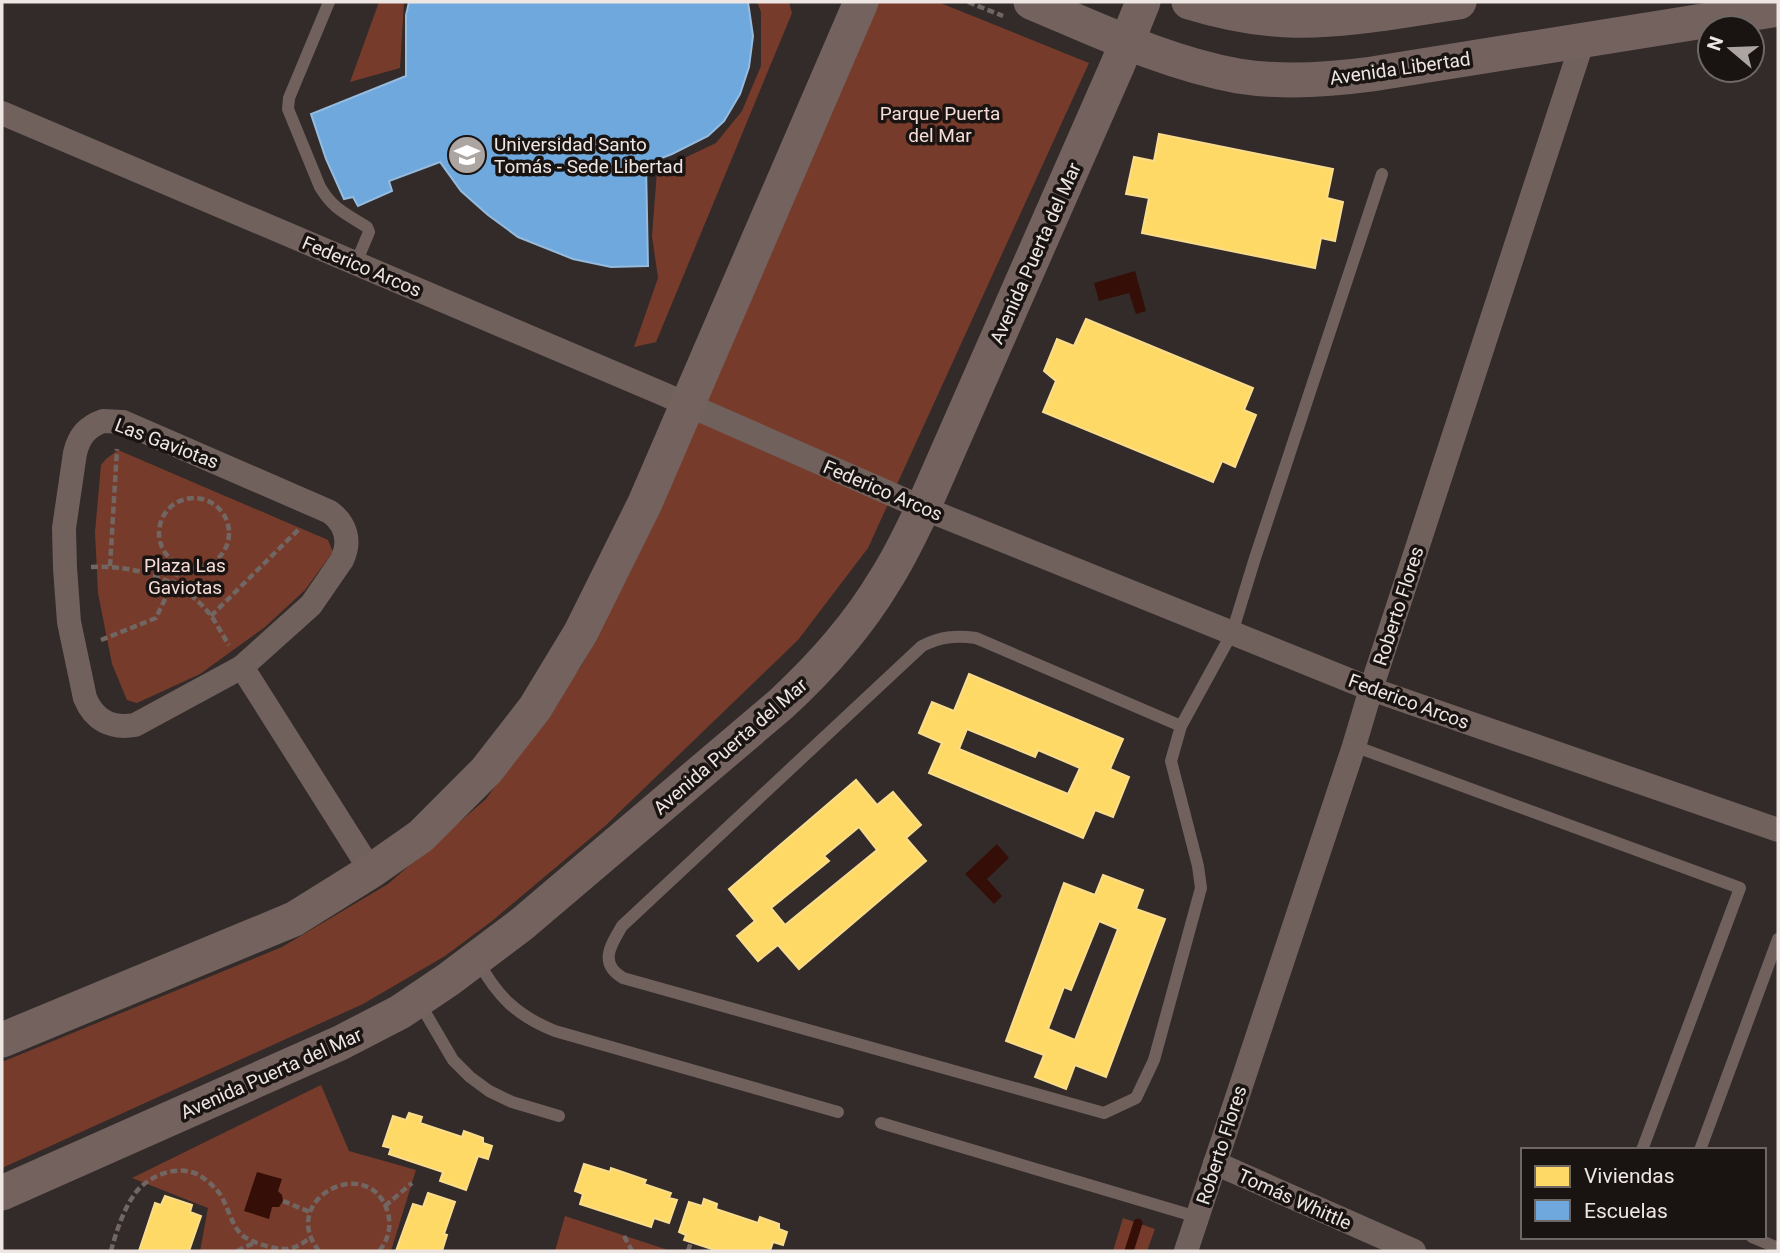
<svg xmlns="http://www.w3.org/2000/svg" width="1780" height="1253" font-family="Roboto,sans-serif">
  <rect width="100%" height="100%" fill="#322b2a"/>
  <g fill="#773b2b">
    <polygon points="379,2 404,2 400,68 350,82"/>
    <polygon points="757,2 789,2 792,13 656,342 634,347 658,278 652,236 657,171 716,143 742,111 761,66 761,12"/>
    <polygon points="873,2 938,2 1089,63 868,548 798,640 605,826 492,921 445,956 363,1004 2,1168 2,1062 282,947 388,884 486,799 582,665 665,497"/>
    <polygon points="118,450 328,540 333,552 305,590 265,627 200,674 137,703 127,700 112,664 98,593 95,532 101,465 106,459"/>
    <polygon points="321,1085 349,1151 416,1170 391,1251 200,1251 208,1208 132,1178"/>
    <polygon points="565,1216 671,1251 555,1251"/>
    <polygon points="1123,1218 1155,1229 1147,1251 1113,1251"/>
  </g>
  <g fill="#350f07">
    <polygon points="1135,271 1146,311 1136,314 1129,293 1099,301 1094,283"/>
    <polygon points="997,844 1009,858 987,879 1002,896 994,904 965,874"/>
    <polygon points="257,1172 282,1179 278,1191 282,1195 283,1201 279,1207 272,1207 269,1219 244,1211"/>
  </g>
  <g fill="#ffd966" stroke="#fadd8c" stroke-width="2" fill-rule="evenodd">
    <polygon points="1159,134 1333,169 1327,198 1343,202 1335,241 1321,238 1315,268 1142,233 1149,198 1126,194 1134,157 1154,161"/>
    <polygon points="1086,319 1253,388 1244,410 1256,415 1235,467 1222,461 1213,482 1043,412 1056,381 1044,371 1057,339 1074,346"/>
    <path d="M969,674L1123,739L1110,769L1129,777L1113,817L1095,810L1083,838L929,773L942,743L919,733L932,702L954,711ZM967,729L1035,757L1038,750L1080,768L1068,794L959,749Z"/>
    <path d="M856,780L877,805L893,792L921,825L906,838L926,861L799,969L778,945L758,961L737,936L755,921L729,889ZM859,827L877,850L785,925L771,908L829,861L824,856Z"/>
    <path d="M1103,875L1143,890L1136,909L1165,919L1106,1077L1075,1065L1066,1089L1035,1077L1044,1055L1006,1041L1064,883L1095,895ZM1099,921L1118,929L1075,1040L1048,1029L1064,987L1071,990Z"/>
    <polygon points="409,1113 422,1117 420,1123 462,1137 464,1131 483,1138 483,1143 492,1146 488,1159 478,1156 466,1190 440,1181 443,1172 389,1154 391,1148 383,1146 393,1116 406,1120"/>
    <polygon points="584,1164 610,1172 611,1168 646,1180 644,1184 671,1193 669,1198 677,1200 669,1223 654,1218 651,1227 580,1204 583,1194 575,1191"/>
    <polygon points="428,1193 455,1202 444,1234 447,1235 442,1251 396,1251 413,1204 423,1207"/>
    <polygon points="165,1196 192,1205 190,1212 201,1216 189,1251 139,1251 155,1203 161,1205"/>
    <polygon points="704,1199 717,1204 716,1209 758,1223 760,1217 779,1224 779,1229 787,1232 783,1245 773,1242 770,1251 718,1251 684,1240 686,1235 679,1232 689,1202 702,1206"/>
  </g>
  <polygon fill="#6fa8dc" stroke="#95bbde" stroke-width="2" points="409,2 748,2 753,36 749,67 740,94 724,121 708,136 672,154 646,164 648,266 611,267 573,259 518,237 488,215 461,191 440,162 389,181 392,191 358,206 353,197 344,199 326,159 311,114 406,76 406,15"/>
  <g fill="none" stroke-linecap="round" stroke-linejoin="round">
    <polyline stroke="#350f07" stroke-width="9" points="1129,1251 1138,1223"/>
    <g stroke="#726662" stroke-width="4.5" stroke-dasharray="7 3.5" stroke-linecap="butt">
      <polyline points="968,2 1003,16"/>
      <circle cx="194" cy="533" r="35"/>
      <polyline points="110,566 117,449"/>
      <path d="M91,567C136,565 184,579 212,617C218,626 223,636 229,645"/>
      <polyline points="211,616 300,528"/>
      <polyline points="101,640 156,618 181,565"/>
      <polyline points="283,1201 310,1212"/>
      <polyline points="385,1206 412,1183"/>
      <polyline points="624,1236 632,1251"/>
      <path d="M111,1251C116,1232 124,1208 136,1192C150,1175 178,1164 199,1175C204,1178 211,1184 215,1188C228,1201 229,1223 242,1235C250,1242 275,1250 287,1249C296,1248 303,1243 310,1238"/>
      <polyline points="237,1251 254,1243"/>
      <path d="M319,1251C277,1199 368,1153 387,1210C392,1225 389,1239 379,1251"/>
      <polyline points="688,1251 691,1242"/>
    </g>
    <g stroke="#71615c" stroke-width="12">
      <path d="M329,2L289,98L288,109L320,187C334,210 345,213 367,227L369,232L356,263"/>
      <path d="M1181,726L976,638C955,635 940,637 922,646L622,926C611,945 598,963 623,978L1104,1113L1136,1098L1154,1060L1201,888L1198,866L1171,761L1181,726L1232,633L1255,558L1382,174"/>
      <polyline points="1354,746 1740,888 1642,1150"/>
      <path d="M478,961C497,996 517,1016 555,1031L838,1112"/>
      <polyline points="419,1002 453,1060 470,1077 489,1091 512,1102 559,1116"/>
      <polyline points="881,1123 1197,1217"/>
      <polyline points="1700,1150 1778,939"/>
      <polyline points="1752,1237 1778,1248"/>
    </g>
    <g stroke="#71615c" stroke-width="24">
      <polyline points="2,113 661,393 923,508 1371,689 1778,830"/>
      <path d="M103,421L123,422L330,512C346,524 351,541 342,560L311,605L242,667L135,725C111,729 94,720 85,698L69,622L65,568L64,528L75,453C79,437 86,427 103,421Z"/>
      <polyline points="242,667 371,871"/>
      <polyline points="1215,1163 1414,1251"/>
      <polyline points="1186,1251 1354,746 1371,689 1583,40"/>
    </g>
    <g stroke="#73625d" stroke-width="35">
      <path d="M1031,2C1098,30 1166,63 1238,76C1282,83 1328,80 1372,74L1778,9"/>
      <path d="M1189,2C1222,12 1255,19 1289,20C1346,22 1403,10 1459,2"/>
      <polyline points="2,1040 294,919 371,871 421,836 486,771 535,708 581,632 645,503 861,2"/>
      <path d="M2,1193L340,1043L400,1012L449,979L522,924L781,704C821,667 857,627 885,580C900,557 911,533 923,508L1118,64L1143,2"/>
    </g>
  </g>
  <defs>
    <symbol id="university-disc" viewBox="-11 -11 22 22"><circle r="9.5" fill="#aca5a2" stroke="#191312"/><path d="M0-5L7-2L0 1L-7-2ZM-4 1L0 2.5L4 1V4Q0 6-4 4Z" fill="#fff"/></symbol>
  </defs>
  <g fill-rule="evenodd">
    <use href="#university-disc" x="445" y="133" width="44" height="44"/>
  </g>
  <g text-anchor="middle" stroke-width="7" stroke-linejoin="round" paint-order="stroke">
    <g font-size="19" fill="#eee6e3" stroke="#191312">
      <text transform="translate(1400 68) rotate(-8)" y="7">Avenida Libertad</text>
      <text transform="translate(1035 253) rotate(-66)" y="7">Avenida Puerta del Mar</text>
      <text transform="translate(362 266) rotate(23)" y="7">Federico Arcos</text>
      <text transform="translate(167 443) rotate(21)" y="7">Las Gaviotas</text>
      <text transform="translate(883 490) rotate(23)" y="7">Federico Arcos</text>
      <text transform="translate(1398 606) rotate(-72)" y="7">Roberto Flores</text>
      <text transform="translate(1409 701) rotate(20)" y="7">Federico Arcos</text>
      <text transform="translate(730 746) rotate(-41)" y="7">Avenida Puerta del Mar</text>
      <text transform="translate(271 1073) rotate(-24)" y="7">Avenida Puerta del Mar</text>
      <text transform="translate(1221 1145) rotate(-72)" y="7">Roberto Flores</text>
      <text transform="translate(1295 1199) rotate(24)" y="7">Tomás Whittle</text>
    </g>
    <g font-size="19" fill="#f6ddd7" stroke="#191312">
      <text x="940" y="120">Parque Puerta<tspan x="940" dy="22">del Mar</tspan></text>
      <text x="185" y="572">Plaza Las<tspan x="185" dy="22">Gaviotas</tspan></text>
    </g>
    <g font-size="19" fill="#eee6e3" stroke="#191312" text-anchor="start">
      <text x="494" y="151">Universidad Santo<tspan x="494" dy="22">Tomás - Sede Libertad</tspan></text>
    </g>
  </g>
  <rect width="1780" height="1253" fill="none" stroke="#eee6e3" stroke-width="7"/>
  <rect x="1521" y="1148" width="245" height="91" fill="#191312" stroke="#6e6766" stroke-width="2"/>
  <rect x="1535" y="1166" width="35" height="21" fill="#ffd966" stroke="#6e6766" stroke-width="2"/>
  <text x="1584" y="1183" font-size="21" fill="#eee6e3">Viviendas</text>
  <rect x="1535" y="1200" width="35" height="21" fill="#6fa8dc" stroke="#6e6766" stroke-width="2"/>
  <text x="1584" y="1218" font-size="21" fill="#eee6e3">Escuelas</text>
  <g transform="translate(1731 49) rotate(289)"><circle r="33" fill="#191312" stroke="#6e6766" stroke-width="2"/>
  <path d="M0-5L12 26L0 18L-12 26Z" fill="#aca5a2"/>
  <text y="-10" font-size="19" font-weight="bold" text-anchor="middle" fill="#eee6e3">N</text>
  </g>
</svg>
